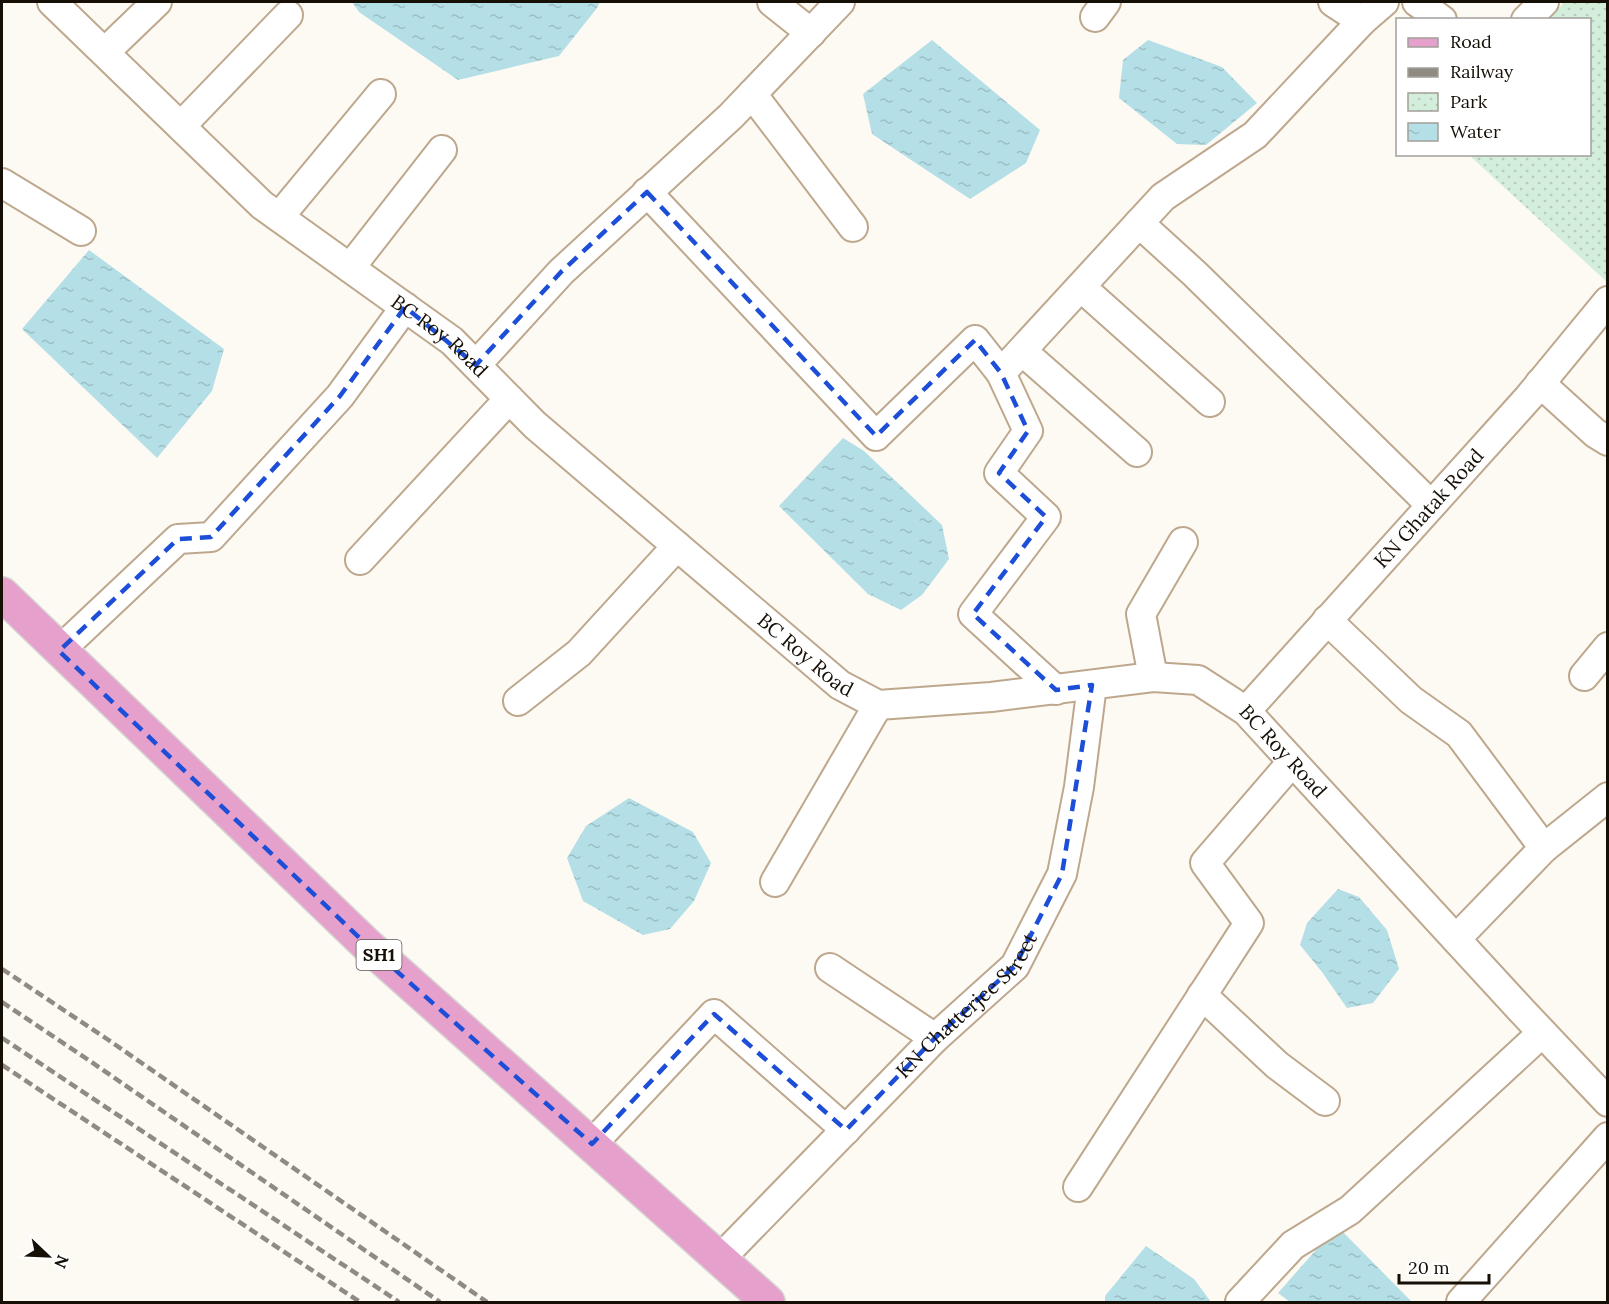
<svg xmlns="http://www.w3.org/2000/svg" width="1609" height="1304" font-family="Lora,serif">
  <defs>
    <pattern id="park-dots" width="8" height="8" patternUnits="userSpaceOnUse" patternTransform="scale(1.5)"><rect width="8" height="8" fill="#d4eedc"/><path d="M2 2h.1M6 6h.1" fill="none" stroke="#b5cbbb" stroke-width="1.8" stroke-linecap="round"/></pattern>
    <pattern id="water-ripples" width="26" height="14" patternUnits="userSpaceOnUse" patternTransform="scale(1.5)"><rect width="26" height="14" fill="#b4dfe6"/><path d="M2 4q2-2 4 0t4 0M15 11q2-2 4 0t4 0" fill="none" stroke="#9abec4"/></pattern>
  </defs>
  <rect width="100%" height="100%" fill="#fdf9f3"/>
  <polygon fill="url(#park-dots)" points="1565,2 1607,2 1607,282 1469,155 1590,154 1590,20 1547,19"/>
  <g fill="url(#water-ripples)">
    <polygon points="352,2 600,2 597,8 559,56 458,80 359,12"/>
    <polygon points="932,40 1040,130 1026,163 970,199 872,134 863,94"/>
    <polygon points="1148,40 1222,67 1257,103 1206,145 1177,144 1119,98 1123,60"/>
    <polygon points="89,250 224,349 212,391 157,458 22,329"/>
    <polygon points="843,438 864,451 942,525 949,559 922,595 901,610 868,594 779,506"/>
    <polygon points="629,798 693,832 711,863 694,901 670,929 643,935 583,901 567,858 586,826"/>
    <polygon points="1338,889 1359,897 1387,930 1399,969 1373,1003 1347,1008 1322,972 1300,945 1307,923"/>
    <polygon points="1337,1226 1412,1302 1290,1302 1278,1293"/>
    <polygon points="1146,1246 1194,1279 1211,1302 1105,1302 1105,1296"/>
  </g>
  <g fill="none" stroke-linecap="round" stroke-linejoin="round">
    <defs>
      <g id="street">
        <path id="s1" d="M52,2L262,205L452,341L535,425L840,685L878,705L991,697L1153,677L1198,680L1246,711L1522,1011L1608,1102"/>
        <polyline points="772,2 811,33"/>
        <polyline points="1333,2 1362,21"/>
        <polyline points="1417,2 1442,20"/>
        <polyline points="1095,17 1106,2"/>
        <polyline points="1526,20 1544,2"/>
        <polyline points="105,52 157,2"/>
        <polyline points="752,94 853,227"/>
        <polyline points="181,126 288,15"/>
        <polyline points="2,183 81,231"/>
        <polyline points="647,192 876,436 975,340 1001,373"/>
        <polyline points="279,217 381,94"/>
        <polyline points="1139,223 1195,274 1431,505"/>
        <polyline points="350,268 442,150"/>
        <polyline points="1081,287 1210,402"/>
        <polyline points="1022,351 1137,452"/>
        <polyline points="476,365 561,272 731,116 840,2"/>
        <polyline points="1540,383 1595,433 1608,441"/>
        <polyline points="360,560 509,399"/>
        <polyline points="1327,620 1411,700 1459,734 1544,848"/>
        <polyline points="59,651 178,539 211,537 340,396 405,307"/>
        <polyline points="1584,676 1608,647"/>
        <polyline points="1153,677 1141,614 1183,542"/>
        <polyline points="1056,690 973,614 1046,517 999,473 1028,431 1001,373 1163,197 1255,135 1362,21 1384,2"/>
        <polyline points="518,701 579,653 677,546"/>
        <path id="s2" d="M1246,711L1529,397L1608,301"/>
        <polyline points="775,882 878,705"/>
        <polyline points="1456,939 1544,848 1608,797"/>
        <polyline points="830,968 935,1038"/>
        <polyline points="1202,995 1277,1065 1325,1101"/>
        <polyline points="592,1144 714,1014 846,1130"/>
        <polyline points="1078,1187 1249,923 1205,863 1292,762"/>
        <path id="s3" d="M719,1260L935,1038L1015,966L1062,874L1079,787L1092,685"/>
        <polyline points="1240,1302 1293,1245 1350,1210 1542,1033"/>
        <polyline points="1461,1302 1608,1137"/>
      </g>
      <polyline id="primary" points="2,594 366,944 768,1302"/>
    </defs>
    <use href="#street" stroke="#bea88d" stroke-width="32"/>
    <use href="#primary" stroke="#d5d4d2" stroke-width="36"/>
    <use href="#street" stroke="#fff" stroke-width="28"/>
    <use href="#primary" stroke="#e5a0cc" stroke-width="33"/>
    <g stroke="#8f8a82" stroke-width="4.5" stroke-dasharray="9 4.5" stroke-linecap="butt">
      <polyline points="2,969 107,1039 487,1302"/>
      <polyline points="2,1002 87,1059 440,1302"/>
      <polyline points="2,1038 399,1302"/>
      <polyline points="2,1065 360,1302"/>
    </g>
  </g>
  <path fill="none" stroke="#1d4ed8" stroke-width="4.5" stroke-dasharray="12 8" stroke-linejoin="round" d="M647,192L876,436L975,340L1001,373L1028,431L999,473L1046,517L973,614L1056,690L1092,685L1062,874L1015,966L935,1038L846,1130L714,1014L592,1144L366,944L59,651L178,539L211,537L340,396L405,307L476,365L561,272Z"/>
  <g text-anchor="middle" stroke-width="4.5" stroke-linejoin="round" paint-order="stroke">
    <rect fill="#fff" stroke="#5c5751" stroke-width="1.5" x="356.5" y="940" width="45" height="30" rx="4.5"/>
    <g font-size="18" font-weight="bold" fill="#160f06">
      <text x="379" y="961">SH1</text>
    </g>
    <g font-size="20" fill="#160f06" stroke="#fff">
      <text dy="7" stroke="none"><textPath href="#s1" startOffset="513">BC Roy Road</textPath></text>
      <text dy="7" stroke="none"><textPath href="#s2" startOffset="273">KN Ghatak Road</textPath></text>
      <text dy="7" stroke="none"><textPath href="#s1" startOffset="999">BC Roy Road</textPath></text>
      <text dy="7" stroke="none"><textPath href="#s1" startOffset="1521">BC Roy Road</textPath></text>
      <text dy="7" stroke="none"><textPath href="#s3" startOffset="356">KN Chatterjee Street</textPath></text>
    </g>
  </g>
  <rect width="1609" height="1304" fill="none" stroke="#160f06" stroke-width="6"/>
  <rect x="1396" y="18" width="195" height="138" fill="#ffffff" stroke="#a29f9b" stroke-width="1.5"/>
  <rect x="1408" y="38" width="30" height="9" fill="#e5a0cc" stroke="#a29f9b" stroke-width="1.5"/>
  <text x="1450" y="48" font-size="18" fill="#160f06">Road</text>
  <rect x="1408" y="68" width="30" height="9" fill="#8f8a82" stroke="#a29f9b" stroke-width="1.5"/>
  <text x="1450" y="78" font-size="18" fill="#160f06">Railway</text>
  <rect x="1408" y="93" width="30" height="18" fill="url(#park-dots)" stroke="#a29f9b" stroke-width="1.5"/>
  <text x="1450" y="108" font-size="18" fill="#160f06">Park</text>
  <rect x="1408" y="123" width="30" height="18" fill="url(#water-ripples)" stroke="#a29f9b" stroke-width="1.5"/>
  <text x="1450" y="138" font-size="18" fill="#160f06">Water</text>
  <g transform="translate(48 1256) rotate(113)" stroke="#ffffff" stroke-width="4.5" paint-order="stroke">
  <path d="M0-4.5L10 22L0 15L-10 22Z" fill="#160f06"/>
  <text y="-9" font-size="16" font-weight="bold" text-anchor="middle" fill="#160f06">N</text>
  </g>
  <path d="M1399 1274v9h90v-9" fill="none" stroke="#160f06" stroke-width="3"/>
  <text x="1408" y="1274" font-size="18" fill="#160f06" stroke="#ffffff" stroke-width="4.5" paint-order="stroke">20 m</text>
</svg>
